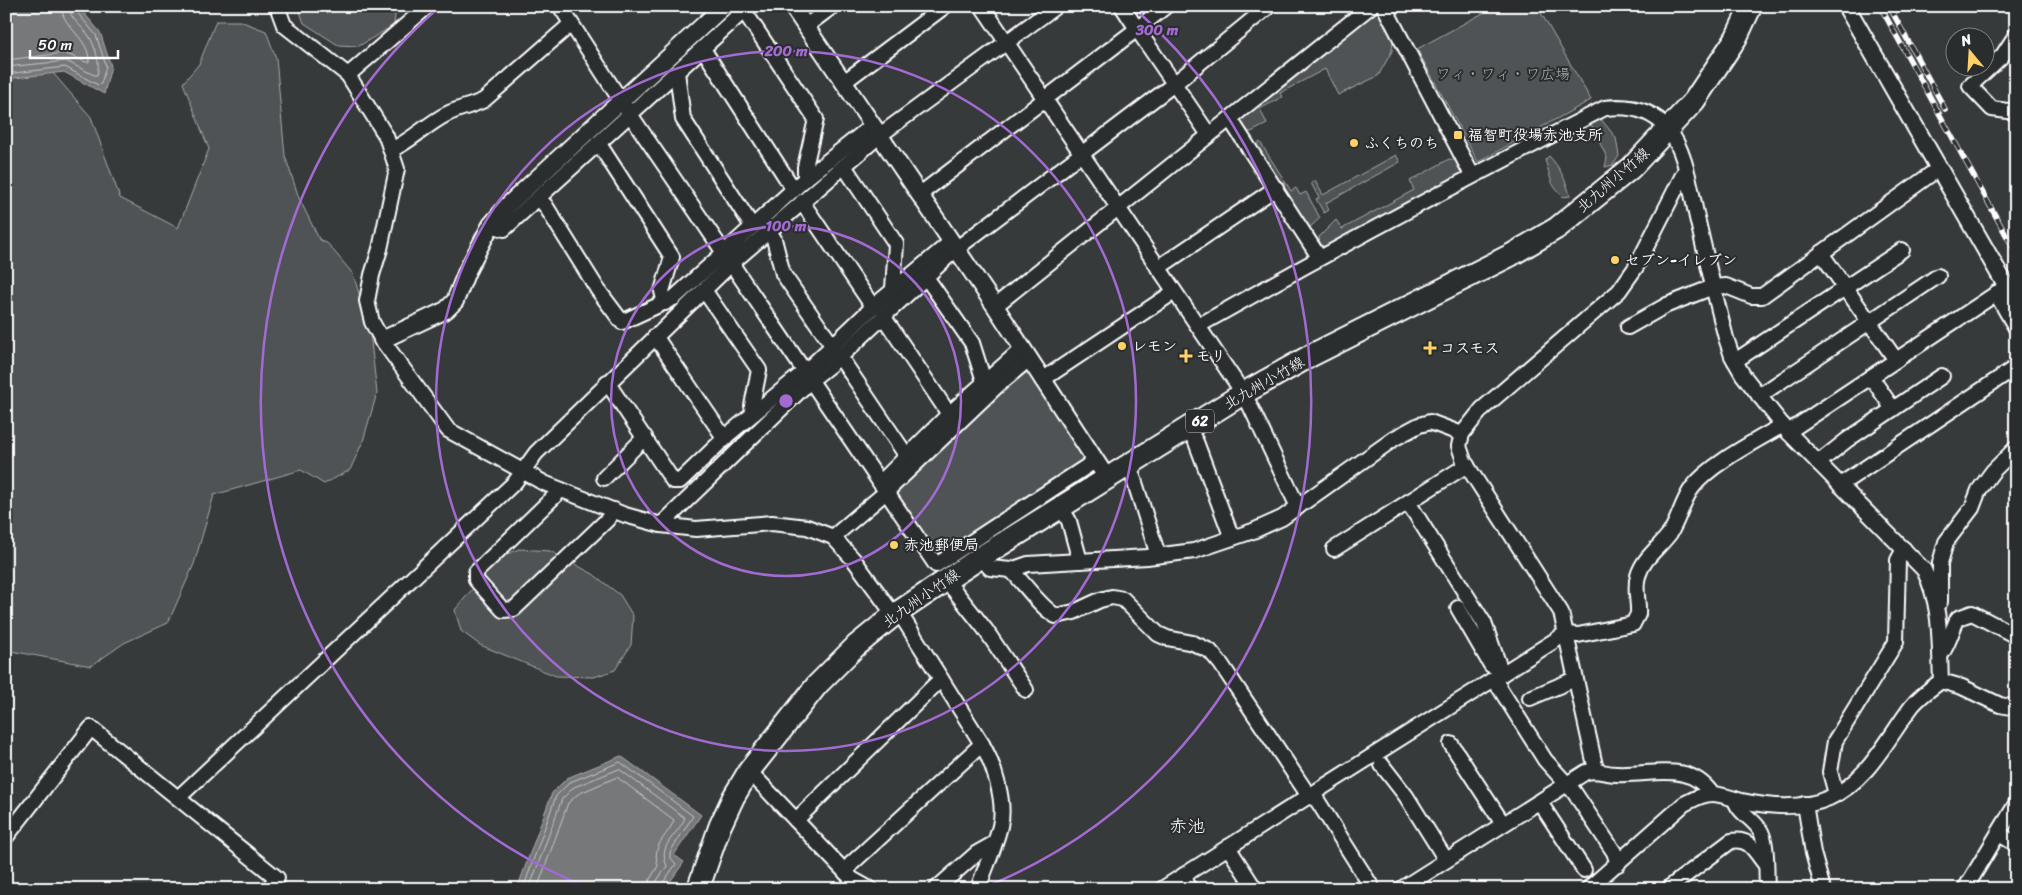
<svg xmlns="http://www.w3.org/2000/svg" width="2022" height="895" font-family="Sriracha,'Klee One',sans-serif">
  <rect width="100%" height="100%" fill="#373a3b"/>
  <filter id="ink" filterUnits="userSpaceOnUse"><feTurbulence type="fractalNoise" baseFrequency=".02" numOctaves="2"/><feDisplacementMap in="SourceGraphic" scale="10" xChannelSelector="R" yChannelSelector="G"/><feConvolveMatrix kernelMatrix="1 2 1 2 8 2 1 2 1" color-interpolation-filters="sRGB"/></filter>
  <g filter="url(#ink)">
    <g fill="#505354" stroke="#a8a9aa">
      <polygon points="298,6 396,6 394,25 359,46 338,45 304,23"/>
      <polygon points="1496,6 1537,6 1591,100 1478,162 1417,49"/>
      <polygon points="1373,10 1380,12 1393,40 1392,51 1378,76 1338,95 1325,69 1280,93 1282,97 1260,109 1267,124 1251,132 1244,131 1238,120"/>
      <polygon points="216,21 240,21 266,31 276,58 285,156 299,198 319,239 328,244 353,274 369,325 377,393 363,441 350,470 324,484 301,470 214,495 194,564 168,623 124,643 91,666 6,650 6,74 33,50 91,117 120,198 178,228 209,149 183,83 199,64"/>
      <polygon points="1601,119 1616,138 1619,156 1613,165 1605,167 1607,158 1591,124"/>
      <polygon points="1260,142 1291,191 1296,188 1300,195 1306,192 1320,218 1309,228 1257,151 1256,145"/>
      <polygon points="1396,155 1400,162 1326,203 1329,210 1324,213 1316,199 1319,198 1311,183 1315,181 1323,195"/>
      <path d="M1549,156C1559,166 1567,182 1570,196L1563,197C1548,182 1552,179 1545,160Z"/>
      <polygon points="1449,159 1458,161 1465,170 1463,174 1326,248 1320,244 1319,237 1336,220 1342,229 1414,190 1410,181"/>
      <polygon points="1026,370 1085,459 1081,466 938,557 892,491 1020,372"/>
      <polygon points="519,549 550,551 593,574 620,595 633,616 631,645 615,670 594,677 556,676 480,645 461,631 455,610 498,558"/>
    </g>
    <g fill="#767879" stroke="#adaeaf">
      <polygon points="6,6 78,6 100,32 111,66 104,94 64,72 6,79"/>
      <polygon points="621,756 701,815 674,855 684,862 665,889 517,889 552,793 567,778"/>
    </g>
    <g fill="none" stroke-linecap="round" stroke-linejoin="round">
      <g stroke="#c8c9c9" stroke-width="1">
        <path d="M6,60L64,53L86,62H89C90,38 62,28 61,6"/>
        <path d="M6,67L66,61L94,75H97C101,64 95,46 89,36C82,26 69,19 69,6"/>
        <polyline points="6,74 65,67 98,85 101,84 106,66 96,35 76,11 75,6"/>
        <polyline points="523,889 556,796 570,782 620,762 693,816 670,852 670,857 676,864 662,884 661,889"/>
        <path d="M529,889L562,799L574,787L619,769L685,818C677,836 657,845 667,866L656,882L655,889"/>
        <path d="M537,889L568,803L578,794L617,777L674,820C667,838 651,844 658,866L650,879L648,889"/>
      </g>
      <defs>
        <g id="minor">
          <polyline points="277,6 284,25 348,75 386,136 397,169 380,249 372,275 367,301 372,322 382,340 448,430 544,483 625,515 661,525 696,529 772,523 807,527 833,537 854,560 894,615"/>
          <polyline points="560,6 621,101 936,565 1095,461"/>
          <polyline points="982,6 1237,384"/>
          <polyline points="1122,6 1137,29 1166,6"/>
          <polyline points="1384,6 1472,175"/>
          <polyline points="744,11 816,119 805,167 805,179"/>
          <polyline points="806,26 833,6"/>
          <polyline points="2016,35 2003,55 1970,86 1992,109 2016,112"/>
          <polyline points="703,49 794,190"/>
          <polyline points="677,72 683,119 752,226"/>
          <polyline points="348,75 428,6"/>
          <polyline points="844,82 945,6"/>
          <polyline points="1230,119 1319,257"/>
          <polyline points="599,144 672,257 662,291 665,303"/>
          <path d="M391,150C411,141 427,124 447,114C459,108 472,106 484,100L571,24"/>
          <polyline points="844,166 896,244 893,289"/>
          <polyline points="919,195 1137,29 1209,135"/>
          <polyline points="538,199 545,205 598,290 622,322 674,298 805,179 873,125"/>
          <polyline points="802,202 873,307"/>
          <polyline points="491,225 504,229 749,6"/>
          <polyline points="769,231 774,239 783,274 832,345"/>
          <polyline points="1821,253 1896,360"/>
          <polyline points="1158,268 1276,188"/>
          <polyline points="926,277 972,343 984,381"/>
          <polyline points="704,290 759,370 752,406 754,413"/>
          <polyline points="1996,293 2016,328"/>
          <polyline points="995,306 1371,6"/>
          <polyline points="883,316 949,414"/>
          <path d="M1198,326C1332,250 1467,178 1605,108C1629,105 1651,109 1667,128C1687,151 1691,194 1698,222C1707,261 1716,300 1726,338L1732,356L1743,375L1788,432L1924,570C1942,607 1939,641 1941,681"/>
          <polyline points="1628,327 1667,305 1713,287 1726,286 1751,296 1762,296 1938,169"/>
          <polyline points="655,336 721,433 724,440"/>
          <polyline points="840,357 906,455"/>
          <polyline points="1735,361 1902,250"/>
          <polyline points="1871,377 1893,409"/>
          <polyline points="1042,380 1174,292"/>
          <polyline points="607,382 673,481 680,481 730,433 809,368 873,307 951,242"/>
          <polyline points="1244,393 1298,507"/>
          <polyline points="1759,396 1938,276"/>
          <polyline points="1188,428 1196,442 1232,538"/>
          <polyline points="1788,432 2006,287"/>
          <polyline points="1818,463 1847,440 1942,376"/>
          <polyline points="1129,464 1158,555"/>
          <polyline points="604,478 645,437"/>
          <polyline points="880,483 949,414 1022,349"/>
          <polyline points="1840,485 2016,367"/>
          <polyline points="561,490 476,572 476,580 503,610 514,609 607,520 614,510"/>
          <polyline points="1408,502 1484,623 1502,674"/>
          <polyline points="1061,507 1069,521 1080,561"/>
          <polyline points="661,525 811,380 840,357 956,249 1174,84 1269,6"/>
          <polyline points="833,537 886,492 998,385 1029,359"/>
          <polyline points="1334,549 1467,465"/>
          <polyline points="981,557 990,568 1011,570 1028,564 1147,557 1194,551 1253,531 1282,518 1395,438 1419,425 1430,422 1462,434"/>
          <path d="M1011,570C1024,583 1041,608 1056,616L1074,612L1100,600L1112,597L1123,599L1158,634L1167,638L1193,643L1210,651L1221,664L1309,796L1317,800L1373,889"/>
          <polyline points="946,580 985,629 1026,690"/>
          <polyline points="1940,602 1940,563 1946,542 1972,508 1979,490 1993,471 2016,448"/>
          <polyline points="1458,608 1491,665 1497,667"/>
          <path d="M899,612L982,744C994,765 1006,802 1000,826C995,847 985,868 978,889"/>
          <path d="M1942,653C1949,643 1952,629 1958,618L1972,613L2016,636"/>
          <polyline points="1494,679 1545,760 1574,792 1614,852 1618,864"/>
          <polyline points="1941,681 1962,687 2000,705 2016,708"/>
          <polyline points="1530,698 1575,679"/>
          <polyline points="1451,744 1503,824"/>
          <polyline points="1382,765 1406,796 1446,860"/>
          <polyline points="1596,770 1561,612 1464,461 1459,446 1462,434 1482,409 1619,291 1636,267 1686,169"/>
          <polyline points="749,771 852,879 870,889"/>
          <polyline points="1836,794 1830,772 1835,741 1896,642 1898,560 1904,549"/>
          <polyline points="178,798 515,482 536,453 732,263 880,135 1056,6"/>
          <path d="M1735,799C1738,813 1753,818 1760,830C1768,842 1766,873 1767,889"/>
          <polyline points="1539,801 1584,870"/>
          <polyline points="1805,804 1813,853 1823,889"/>
          <polyline points="796,820 941,679"/>
          <polyline points="1999,834 2016,844"/>
          <polyline points="6,837 91,728 277,878 268,889"/>
          <polyline points="1228,847 1255,889"/>
          <polyline points="846,873 851,864 982,744"/>
          <polyline points="1184,875 1189,889"/>
          <polyline points="936,889 977,853 993,844"/>
          <path d="M1162,889L1565,634L1578,635L1633,624C1634,621 1637,617 1638,614C1639,601 1634,589 1638,576C1643,558 1659,548 1670,533C1679,519 1682,502 1692,488C1710,464 1756,441 1783,425"/>
          <path d="M1401,889L1586,772C1599,769 1604,774 1616,774C1652,776 1688,760 1712,794"/>
          <path d="M1588,889L1684,804C1692,800 1702,794 1712,794C1722,794 1733,799 1742,801C1770,807 1802,810 1829,798C1868,781 1887,739 1912,706C1920,696 1930,689 1941,681"/>
          <path d="M1670,889V887L1731,841C1751,837 1755,853 1766,865"/>
          <polyline points="1965,889 2016,804"/>
        </g>
        <g id="tertiary">
          <polyline points="792,6 995,306 1107,478"/>
          <polyline points="1846,6 2016,303"/>
          <polyline points="382,340 446,310 455,301 467,271 491,225 508,205 724,6"/>
        </g>
        <polyline id="primary" points="698,889 720,826 733,798 749,771 817,685 856,646 894,615 981,557 1244,393 1312,355 1511,255 1557,228 1631,168 1694,101 1736,38 1751,6"/>
      </defs>
      <use href="#minor" stroke="#fff" stroke-width="18"/>
      <use href="#tertiary" stroke="#fff" stroke-width="20"/>
      <use href="#primary" stroke="#fff" stroke-width="25"/>
      <use href="#minor" stroke="#2a2d2e" stroke-width="14"/>
      <use href="#tertiary" stroke="#2a2d2e" stroke-width="16"/>
      <use href="#primary" stroke="#2a2d2e" stroke-width="21"/>
      <defs>
        <g id="rail">
          <polyline points="1880,6 2016,253"/>
          <polyline points="1889,6 1945,109"/>
        </g>
      </defs>
      <use href="#rail" stroke="#fff" stroke-width="5.5"/>
      <use href="#rail" stroke="#2a2d2e" stroke-width="4" stroke-dasharray="11" stroke-linecap="butt"/>
    </g>
  </g>
  <g fill="none" stroke="#a36bd2" stroke-width="2.5">
    <circle cx="786" cy="401" r="175"/>
    <circle cx="786" cy="401" r="350"/>
    <path d="M589 888A525 525 0 0 1 438 8M1134 8A525 525 0 0 1 983 888"/>
  </g>
  <g fill="#ffd166" stroke="#2a2d2e" stroke-width="2">
    <rect x="1453" y="130" width="10" height="10" rx="2.5"/>
    <circle cx="1354" cy="143" r="5"/>
    <circle cx="1615" cy="260" r="5"/>
    <circle cx="1122" cy="346" r="5"/>
    <path d="M1427.5 340.5h5v5h5v5h-5v5h-5v-5h-5v-5h5z"/>
    <path d="M1183.5 348.5h5v5h5v5h-5v5h-5v-5h-5v-5h5z"/>
    <circle cx="894" cy="545" r="5"/>
  </g>
  <g text-anchor="middle" stroke-width="4" stroke-linejoin="round" paint-order="stroke">
    <rect fill="#2a2d2e" stroke="#bfc0c0" stroke-width="1" x="1186" y="409.5" width="28" height="23" rx="4"/>
    <g font-size="14" font-weight="bold" fill="#fff">
      <text x="1200" y="426">62</text>
    </g>
    <g font-size="15" fill="#b0b2b2" stroke="#2a2d2e">
      <text x="1503" y="79">ワィ・ワィ・ワ広場</text>
    </g>
    <g font-size="15" font-weight="bold" fill="#fff" stroke="#2a2d2e" text-anchor="start">
      <text x="1468" y="140">福智町役場赤池支所</text>
      <text x="1364" y="148">ふくちのち</text>
      <text x="1625" y="265">セブン-イレブン</text>
      <text x="1132" y="351">レモン</text>
      <text x="1440" y="353">コスモス</text>
      <text x="1196" y="361">モリ</text>
      <text x="904" y="550">赤池郵便局</text>
    </g>
    <g font-size="15" fill="#fff" stroke="#2a2d2e">
      <text transform="translate(1613 180) rotate(-41)" y="5">北九州小竹線</text>
      <text transform="translate(1264 383) rotate(-30)" y="5">北九州小竹線</text>
      <text transform="translate(921 598) rotate(-35)" y="5">北九州小竹線</text>
    </g>
    <g font-size="18" fill="#fff" stroke="#2a2d2e">
      <text x="1187" y="832">赤池</text>
    </g>
  </g>
  <circle cx="786" cy="401" r="8" fill="#a36bd2" stroke="#2a2d2e" stroke-width="2.5"/>
  <g font-size="15" text-anchor="middle" font-weight="bold" fill="#a36bd2" stroke="#2a2d2e" stroke-width="4" stroke-linejoin="round" paint-order="stroke">
    <text x="1157" y="35">300 m</text>
    <text x="786" y="56">200 m</text>
    <text x="786" y="231">100 m</text>
  </g>
  <rect width="2022" height="895" fill="none" stroke="#2a2d2e" stroke-width="25"/>
  <rect x="12" y="12" width="1997" height="870" fill="none" stroke="#fff" stroke-width="2" filter="url(#ink)"/>
  <g transform="translate(1970 52) rotate(342)"><circle r="24" fill="#2a2d2e" stroke="#7f8182"/>
  <path d="M0-4L9 19L0 12L-9 19Z" fill="#ffd166"/>
  <text y="-8" font-size="14" font-weight="bold" text-anchor="middle" fill="#ffffff">N</text>
  </g>
  <path d="M30 50v8h88v-8" fill="none" stroke="#ffffff" stroke-width="2.5"/>
  <text x="38" y="50" font-size="15" fill="#ffffff" stroke="#2a2d2e" stroke-width="4" paint-order="stroke">50 m</text>
</svg>
